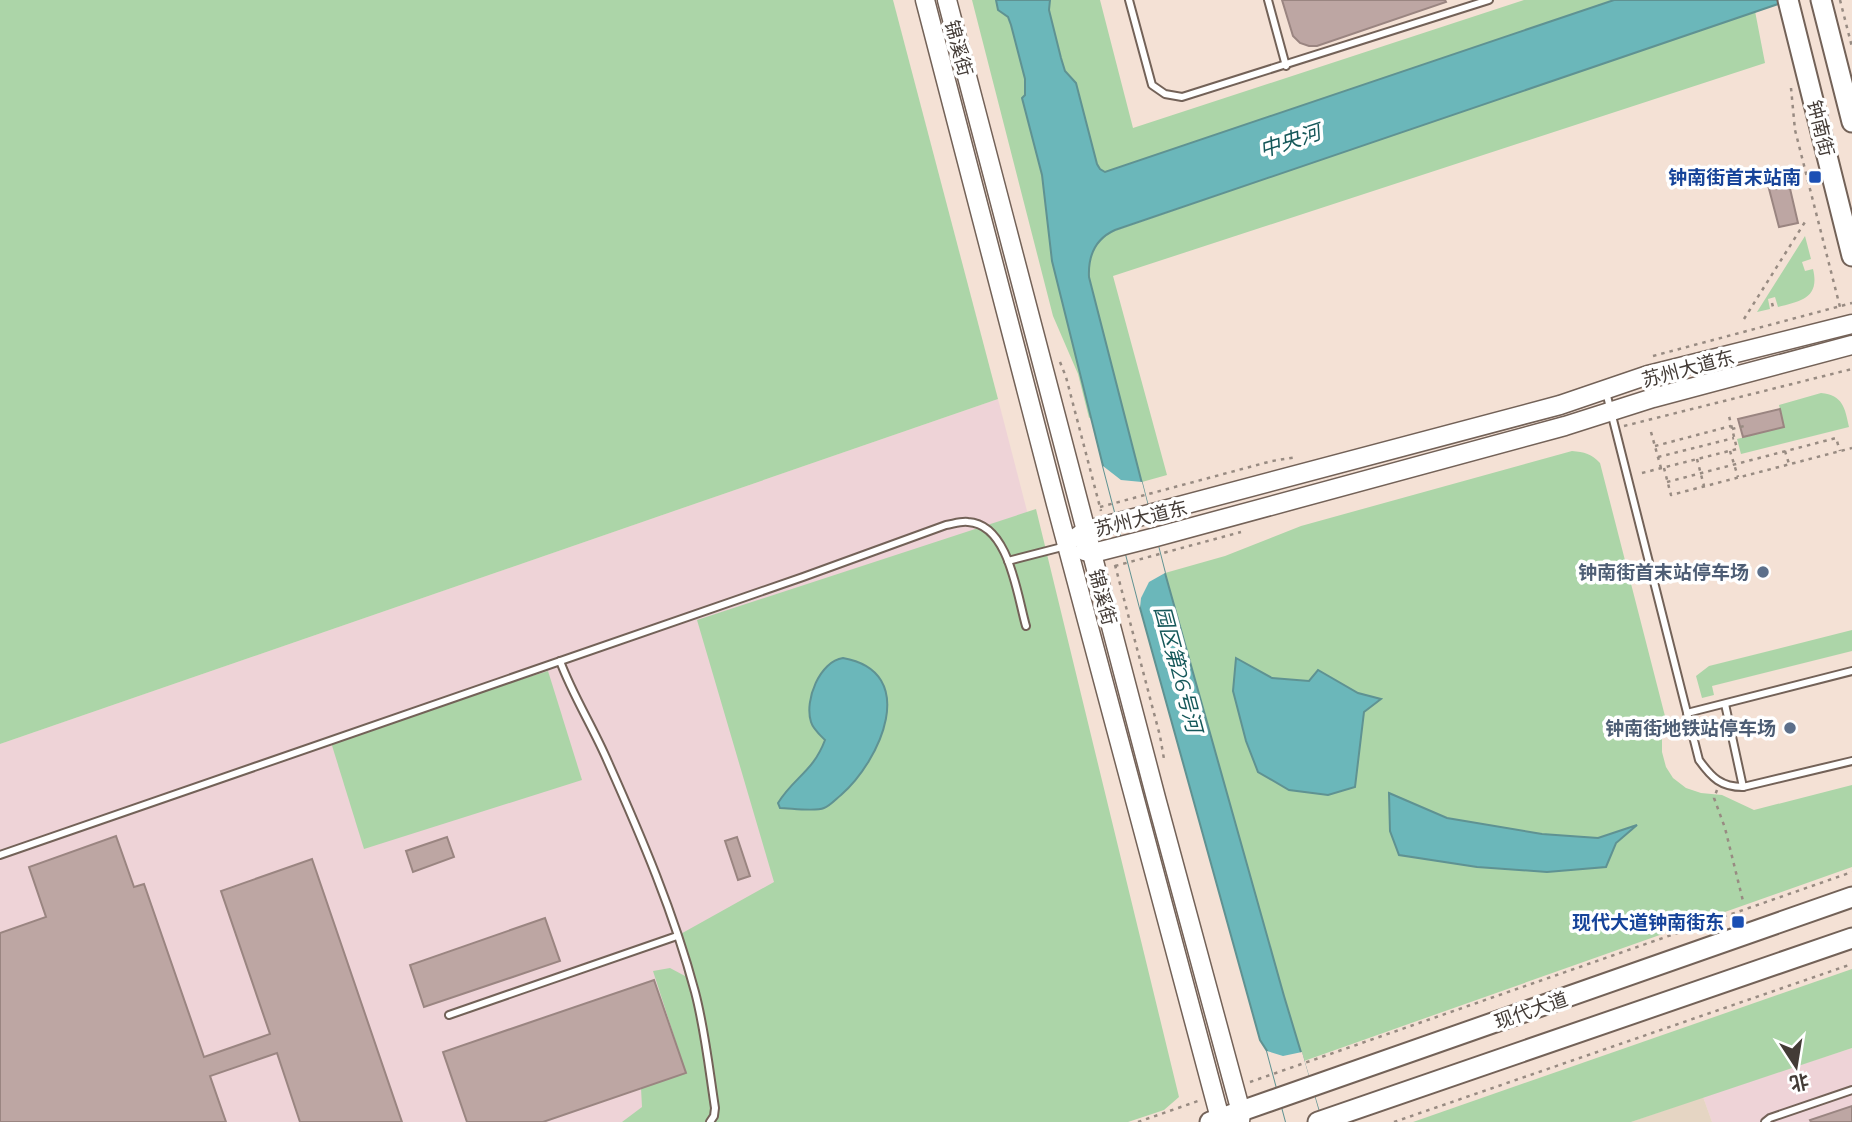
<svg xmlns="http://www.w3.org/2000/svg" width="1852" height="1122" font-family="Montserrat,'Noto Sans SC',sans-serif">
  <rect width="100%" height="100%" fill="#f4e1d5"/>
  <g fill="#eed3d7">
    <polygon points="998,399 1164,1040 930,1122 0,1122 0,744"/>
    <polygon points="1852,1048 1852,1122 1712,1122 1703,1097"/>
  </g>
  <polygon fill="#e5d5c3" points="1703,1097 1712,1122 1631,1122"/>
  <g fill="#acd5a8">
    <polygon points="0,0 893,0 998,399 0,744"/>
    <polygon points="972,0 996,0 998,10 1008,17 1011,25 1025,79 1025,95 1022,98 1042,175 1092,417 1089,418 1078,374 1053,316"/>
    <polygon points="1050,0 1100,0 1133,128 1524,0 1614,0 1105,172 1100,169 1097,164 1076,83 1065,71 1060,57 1049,10"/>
    <path d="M1755,11L1765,63L1113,276L1167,475L1142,482L1089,277C1088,258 1093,245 1108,233Z"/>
    <path d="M1805,236L1811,259L1802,262L1805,271L1813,269C1820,298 1801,301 1778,307L1775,297L1768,299L1770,309L1757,312Z"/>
    <path d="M1821,393C1843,395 1845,408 1849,427L1741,454L1737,439L1784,427L1779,405Z"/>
    <path d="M1572,451C1584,452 1592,454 1600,463L1666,720L1662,735V752L1666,767L1673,778L1686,788L1701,793L1722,795L1754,810L1852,785V867L1304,1061L1284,996L1165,573L1225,556L1301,526Z"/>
    <polygon points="1036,509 1179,1097 1164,1110 1128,1122 622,1122 642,1107 641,1088 686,1073 653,971 670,968 685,976 677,936 774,882 697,620"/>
    <polygon points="1852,630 1852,651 1712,686 1714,695 1702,698 1696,676 1709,666"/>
    <polygon points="548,671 582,780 364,849 330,739"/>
    <polygon points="1852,969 1852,1048 1631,1122 1413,1122"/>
  </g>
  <g fill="#6bb7ba" stroke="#5f9292" stroke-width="2">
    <path d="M996,0H1050L1049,10L1061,58L1065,71L1076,83L1097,164L1100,169L1105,172L1614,0H1790L1115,230C1095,239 1088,256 1089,277L1165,573L1284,996L1322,1122H1286L1267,1051L1260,1040L1140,608L1103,466L1052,261L1042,175L1022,98L1025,95V79L1011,25L1008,17L998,10Z"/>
    <path d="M843,658C921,672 880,761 841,795C836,799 830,806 824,808C815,812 790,808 780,808L778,803C794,777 813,772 825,740C820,735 813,729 811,722C804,700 820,661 843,658Z"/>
    <polygon points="1236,658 1272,678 1309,681 1318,670 1358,693 1381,699 1364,712 1355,787 1328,795 1289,790 1258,772 1246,741 1233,691"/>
    <polygon points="1389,793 1447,818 1542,834 1598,838 1637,825 1616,843 1606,867 1547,872 1477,867 1399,855 1390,831"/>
  </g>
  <g fill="#f4e1d5">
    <polygon points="1103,466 1121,480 1142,482 1165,573 1149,582 1141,598 1140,608"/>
    <polygon points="1267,1051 1283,1056 1302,1052 1322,1122 1286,1122"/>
  </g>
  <g fill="#bda6a3" stroke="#9a8581" stroke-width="2">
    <polygon points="1282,0 1445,0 1446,2 1317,46 1309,46 1300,43 1293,36"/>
    <polygon points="1788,180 1798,223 1779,227 1768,185"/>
    <polygon points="1780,409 1784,427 1743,437 1738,419"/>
    <polygon points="116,836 134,887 144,884 204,1057 270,1034 221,891 312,859 402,1122 300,1122 277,1053 210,1076 226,1122 0,1122 0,933 46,917 29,867"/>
    <polygon points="447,837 454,857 413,872 406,851"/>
    <polygon points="737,837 750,876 738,880 725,841"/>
    <polygon points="545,918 560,961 424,1007 410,965"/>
    <polygon points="654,980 686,1073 543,1122 467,1122 443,1052"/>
    <polygon points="1852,1106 1852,1122 1811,1122 1810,1120"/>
  </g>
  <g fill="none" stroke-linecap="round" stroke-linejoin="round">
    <defs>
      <g id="lane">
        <polyline points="1129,0 1152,85 1165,94 1182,97 1489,0"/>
        <polyline points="1268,0 1286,66"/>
        <path d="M1606,392L1699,760C1712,778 1721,787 1743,787L1852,761"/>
        <polyline points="1008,561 1066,546"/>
        <path d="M560,661C573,696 593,727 608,762C641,836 674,913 695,992C705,1030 709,1069 715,1108L714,1116L710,1122"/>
        <polyline points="1725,704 1743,787"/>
        <polyline points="1687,713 1852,671"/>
        <path d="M0,855L803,577L946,525C953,524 961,521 968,522C1009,524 1017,595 1026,626"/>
        <polyline points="449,1015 677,936"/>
        <polyline points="1765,1122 1770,1118 1852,1090"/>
      </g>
      <g id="secondary">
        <polyline points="925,0 1056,504 1221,1122"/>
        <polyline points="947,0 1156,798 1241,1112 1240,1122"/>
        <polyline points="1077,537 1085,531 1560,405 1648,375 1852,324"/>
        <polyline points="1084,551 1093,553 1156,537 1565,426 1653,398 1852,345"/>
      </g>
      <g id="primary">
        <polyline points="1788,0 1852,256"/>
        <polyline points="1821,0 1852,122"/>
        <polyline points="1210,1122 1852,897"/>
        <polyline points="1318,1122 1852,938"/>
      </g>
    </defs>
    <use href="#lane" stroke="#736258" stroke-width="10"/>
    <use href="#secondary" stroke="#736258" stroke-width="21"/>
    <use href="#primary" stroke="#736258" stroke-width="23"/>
    <g stroke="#988b82" stroke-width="2.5" stroke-dasharray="3.5 5" stroke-linecap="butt">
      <polyline points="1840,0 1852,47"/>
      <polyline points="1791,88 1795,130 1840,307"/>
      <polyline points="1777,190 1775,181 1793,176"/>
      <polyline points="1772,303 1774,311"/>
      <polyline points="1744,319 1805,222"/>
      <polyline points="1653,356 1852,303"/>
      <polyline points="1060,362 1066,377 1101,511"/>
      <polyline points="1624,426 1852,369"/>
      <polyline points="1732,429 1748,425"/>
      <polyline points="1651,432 1661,468"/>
      <polyline points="1655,446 1731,426"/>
      <polyline points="1730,451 1738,477"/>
      <polyline points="1785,451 1789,464"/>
      <polyline points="1658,457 1734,438"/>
      <polyline points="1697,459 1704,486"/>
      <polyline points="1664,468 1671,495 1852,448"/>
      <polyline points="1642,473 1737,449 1728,412"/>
      <polyline points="1667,482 1836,438 1840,451"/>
      <polyline points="1100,507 1272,461 1297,457"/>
      <polyline points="1115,565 1160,736 1164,759"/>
      <polyline points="1115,566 1241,532"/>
      <polyline points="1717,790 1714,798 1725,828 1743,901"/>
      <polyline points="1250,1082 1852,872"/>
      <polyline points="1138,1122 1198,1101"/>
      <polyline points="1394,1122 1852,964"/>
    </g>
    <use href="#lane" stroke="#fff" stroke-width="6"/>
    <use href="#secondary" stroke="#fff" stroke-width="18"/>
    <use href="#primary" stroke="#fff" stroke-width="19"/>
  </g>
  <g fill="#1a4fb4" stroke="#fff" stroke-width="2.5">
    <rect x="1808" y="170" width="14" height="14" rx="3.5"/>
    <rect x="1731" y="915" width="14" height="14" rx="3.5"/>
  </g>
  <g fill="#5c6f8a" stroke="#fff" stroke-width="2.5">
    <circle cx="1763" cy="572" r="7"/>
    <circle cx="1790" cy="728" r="7"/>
  </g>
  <g text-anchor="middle" stroke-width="7" stroke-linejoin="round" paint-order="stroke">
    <g font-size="19" fill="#433b36" stroke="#fff">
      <text transform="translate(959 48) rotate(75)" y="7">锦溪街</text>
      <text transform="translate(1821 128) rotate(76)" y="7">钟南街</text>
      <text transform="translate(1688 368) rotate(-15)" y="7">苏州大道东</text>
      <text transform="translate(1141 518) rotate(-14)" y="7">苏州大道东</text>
      <text transform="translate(1103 597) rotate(75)" y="7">锦溪街</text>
      <text transform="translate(1531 1010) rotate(-19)" y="7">现代大道</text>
    </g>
    <g font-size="19" font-weight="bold" fill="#164399" stroke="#fff" text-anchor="end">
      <text x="1801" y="184">钟南街首末站南</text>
      <text x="1724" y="929">现代大道钟南街东</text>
    </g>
    <g font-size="19" font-weight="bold" fill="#4e5e75" stroke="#fff" text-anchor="end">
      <text x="1749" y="579">钟南街首末站停车场</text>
      <text x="1776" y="735">钟南街地铁站停车场</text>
    </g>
    <g font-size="21" font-style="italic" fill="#16585a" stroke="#fff">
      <text transform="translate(1290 141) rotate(-18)" y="7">中央河</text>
      <text transform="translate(1178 669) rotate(75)" y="7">园区第26号河</text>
    </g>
  </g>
  <g transform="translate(1796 1066) rotate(168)" stroke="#ffffff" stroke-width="5" paint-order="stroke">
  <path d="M0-5L12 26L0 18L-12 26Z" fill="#433b36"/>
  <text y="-10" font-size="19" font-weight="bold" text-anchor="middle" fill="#433b36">北</text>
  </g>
</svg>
